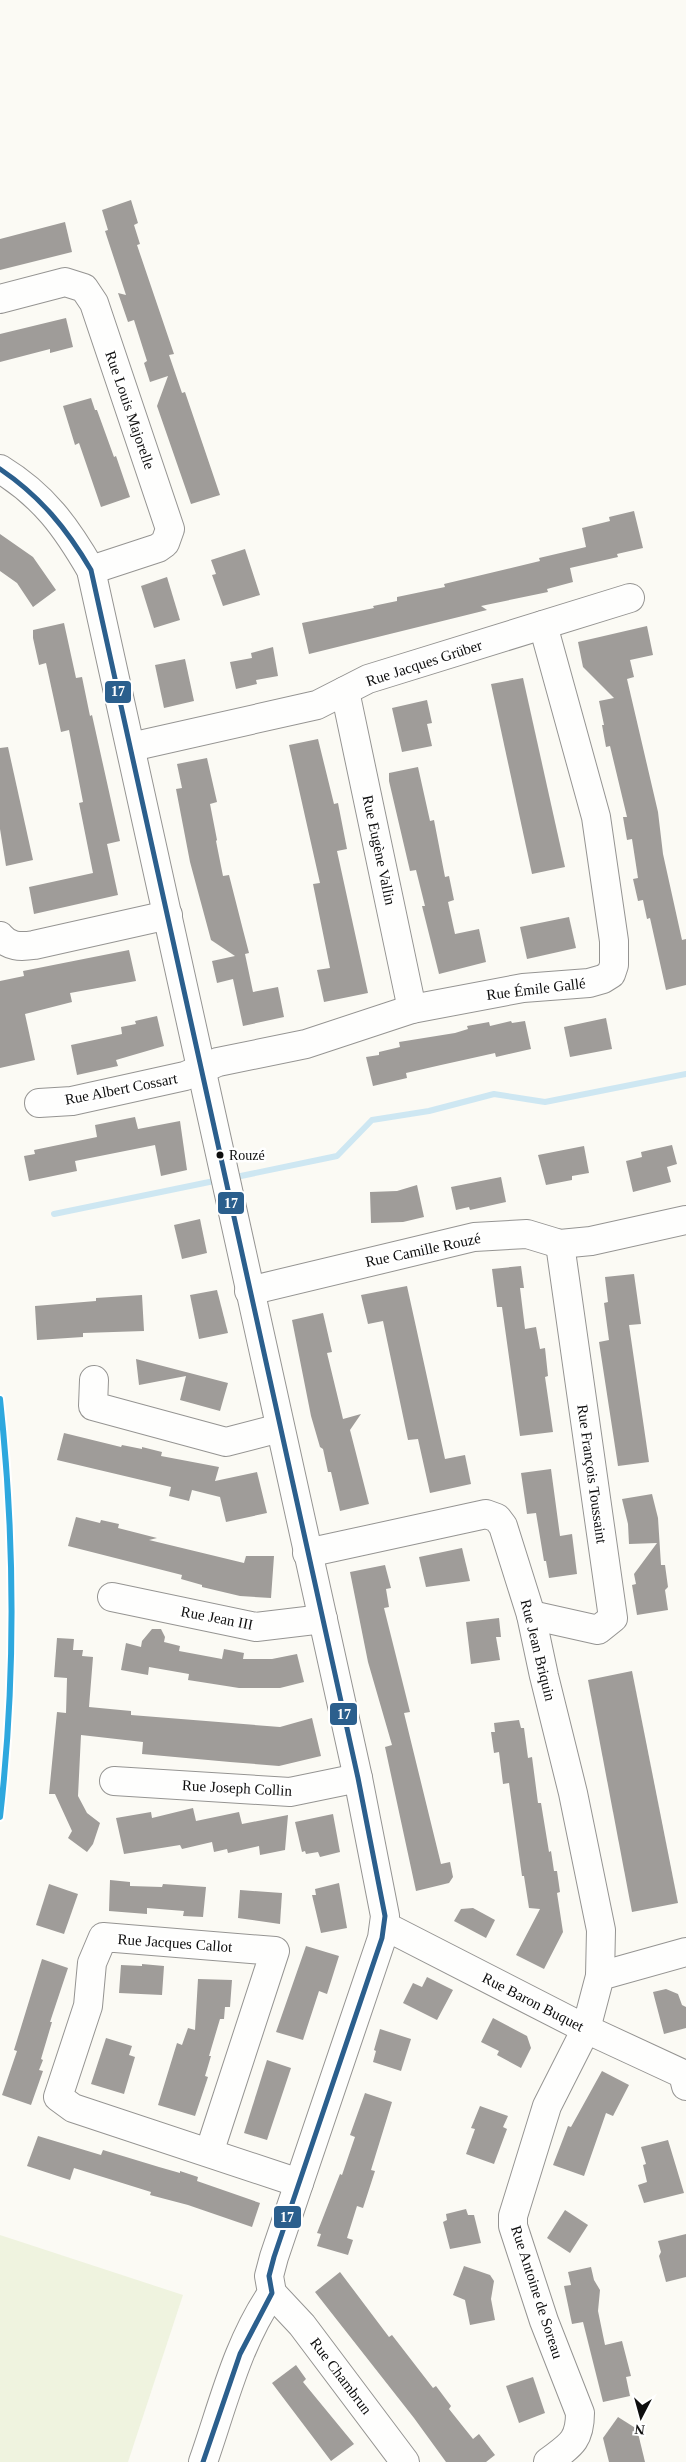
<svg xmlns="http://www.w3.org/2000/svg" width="686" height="2462" font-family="Georgia,serif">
  <rect width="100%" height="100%" fill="#fbfaf4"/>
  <polygon fill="#eff3df" points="0,2235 183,2295 128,2462 0,2462"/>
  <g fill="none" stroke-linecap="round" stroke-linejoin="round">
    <g stroke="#cee7f2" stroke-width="6">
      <polyline points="231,1178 337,1156 372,1120 429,1111 494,1094 545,1102 686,1074"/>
      <polyline points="54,1214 219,1180"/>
    </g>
  </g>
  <g fill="#9f9c99">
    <polygon points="131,200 138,223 134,225 140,244 137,245 174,354 169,355 182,393 185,392 220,495 191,504 157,406 168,376 150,382 144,363 147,361 134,320 128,322 118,293 126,295 105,231 108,230 102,210"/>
    <polygon points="65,222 72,252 0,270 0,239"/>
    <polygon points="66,318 73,347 50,353 50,349 0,362 0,334"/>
    <polygon points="91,398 95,410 97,410 114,457 116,456 130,497 101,507 79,443 75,445 63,406"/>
    <polygon points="634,511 643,548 617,554 618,557 570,568 573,582 547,589 548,592 481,606 487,610 309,654 302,623 374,608 373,606 397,601 397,597 445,587 444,584 540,561 539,558 586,547 582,528 610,521 609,517"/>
    <polygon points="0,534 33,557 56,590 33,607 17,583 0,571"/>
    <polygon points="245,549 260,595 223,606 212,575 216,574 211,560"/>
    <polygon points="167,577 180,620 154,628 141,586"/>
    <polygon points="64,623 76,678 82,677 90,716 92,715 120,841 107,844 118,895 34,914 29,887 93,873 79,803 83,802 69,730 61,732 46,663 39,665 33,638 33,630"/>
    <polygon points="647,626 653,655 630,660 634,677 627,679 658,812 663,854 682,940 686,939 686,985 666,990 650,918 647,919 643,900 638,901 633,879 638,878 632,839 627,840 623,817 627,817 610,746 606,747 602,725 604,725 599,701 614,698 583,667 578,642"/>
    <polygon points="273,647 278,676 256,680 257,684 236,689 230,662 252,658 251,653"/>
    <polygon points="185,659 194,701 164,708 155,665"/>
    <polygon points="523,678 565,867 532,874 491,684"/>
    <polygon points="427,700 432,723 427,724 432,746 402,752 392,708"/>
    <polygon points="318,739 334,804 338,803 347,849 337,851 368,993 324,1002 317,970 330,968 313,884 320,883 289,745"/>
    <polygon points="8,747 33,860 6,866 0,829 0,748"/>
    <polygon points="207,758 217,802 210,804 217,840 216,841 223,876 229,875 243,930 249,953 245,954 253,992 278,987 284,1017 243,1026 233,979 217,983 212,961 235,956 211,940 190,862 176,789 182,788 177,764"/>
    <polygon points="418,767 430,821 434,820 445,877 449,876 454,900 448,902 455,934 479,929 486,962 439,974 422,906 425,906 416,870 410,871 389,781 389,773"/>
    <polygon points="569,917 576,948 527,959 520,927"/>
    <polygon points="129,950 136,981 70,993 72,1002 25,1014 35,1060 0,1068 0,981 24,976 23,971"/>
    <polygon points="157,1016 164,1046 116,1060 118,1066 77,1075 71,1045 122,1034 121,1027 136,1024 135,1021"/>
    <polygon points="606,1018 612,1049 570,1057 564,1027"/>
    <polygon points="511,1021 512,1023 525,1021 531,1049 496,1057 495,1053 441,1065 406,1073 407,1078 373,1086 366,1057 379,1055 379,1052 400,1047 399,1042 455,1033 468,1029 467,1026 489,1022 490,1026"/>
    <polygon points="135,1117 138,1129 180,1121 187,1170 161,1176 155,1145 75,1161 77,1171 29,1181 24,1156 35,1154 34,1150 97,1137 95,1125"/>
    <polygon points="672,1145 677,1164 667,1167 671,1182 633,1192 626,1161 642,1157 641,1152"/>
    <polygon points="584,1146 589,1173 572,1176 572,1180 546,1185 538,1155"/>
    <polygon points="501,1177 506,1202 470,1210 469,1207 456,1210 451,1187"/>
    <polygon points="417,1185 424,1217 403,1222 371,1223 370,1192 397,1191"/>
    <polygon points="200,1219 207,1253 182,1259 174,1225"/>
    <polygon points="521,1266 524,1288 520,1288 525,1329 536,1327 540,1349 545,1348 548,1376 545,1377 553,1432 520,1436 502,1307 497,1307 492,1269"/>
    <polygon points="634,1274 641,1324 629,1325 649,1462 618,1466 599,1342 609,1340 604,1303 608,1302 605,1277"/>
    <polygon points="407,1286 445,1459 465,1455 471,1484 430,1493 418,1439 408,1440 383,1321 368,1324 361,1295"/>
    <polygon points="217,1290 228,1333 199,1339 190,1295"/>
    <polygon points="142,1295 144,1331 83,1333 83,1337 37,1340 35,1306 96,1301 96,1298"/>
    <polygon points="323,1313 332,1352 327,1353 343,1419 361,1414 350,1430 369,1504 340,1511 331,1472 328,1472 323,1449 320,1447 311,1416 292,1320"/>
    <polygon points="136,1359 228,1383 220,1411 180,1400 186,1376 139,1385"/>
    <polygon points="64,1433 121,1447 122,1445 142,1449 142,1447 162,1452 161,1456 219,1467 215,1481 257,1472 267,1513 226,1522 220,1497 192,1490 189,1501 169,1496 171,1487 57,1460"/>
    <polygon points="551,1469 560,1536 572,1534 577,1574 549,1578 546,1561 544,1561 536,1513 527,1514 521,1473"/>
    <polygon points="652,1494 658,1518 661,1565 665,1565 668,1587 665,1590 668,1610 637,1615 632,1585 636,1584 634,1574 657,1543 629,1544 628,1524 622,1499"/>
    <polygon points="76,1517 100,1523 101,1520 119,1524 118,1528 157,1538 149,1540 244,1563 246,1556 274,1556 271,1598 240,1596 202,1587 202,1585 181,1579 182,1575 68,1546"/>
    <polygon points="462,1548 470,1581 426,1587 419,1557"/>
    <polygon points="385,1565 391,1588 386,1589 389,1607 384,1608 410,1712 404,1713 441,1864 450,1862 453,1877 449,1883 416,1891 385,1747 392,1745 368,1662 350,1572"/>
    <polygon points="499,1618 501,1637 496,1637 500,1660 471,1664 466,1622"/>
    <polygon points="152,1629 161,1629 165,1637 164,1642 180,1646 179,1651 222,1659 224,1649 244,1653 243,1659 272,1659 297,1654 304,1682 280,1688 239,1688 188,1680 189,1674 149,1667 148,1675 121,1670 126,1643 141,1647 142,1641"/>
    <polygon points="57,1638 74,1639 73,1650 83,1650 82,1656 93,1657 89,1707 131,1711 131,1715 280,1727 312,1718 321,1756 279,1766 230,1762 142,1754 143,1742 81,1735 78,1796 87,1813 100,1823 93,1844 87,1852 68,1838 72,1831 55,1794 49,1794 57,1712 66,1713 67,1678 54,1677"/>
    <polygon points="632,1671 678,1903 632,1912 588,1680"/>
    <polygon points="519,1720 521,1728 524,1728 528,1758 532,1757 538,1803 541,1803 549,1852 551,1851 554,1871 557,1871 560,1892 557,1893 563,1932 544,1969 516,1955 540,1909 529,1908 524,1876 522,1876 509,1783 503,1784 499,1752 494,1753 491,1732 495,1732 494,1723"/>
    <polygon points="193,1808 196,1821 239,1812 242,1824 288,1815 285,1850 260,1855 259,1846 228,1853 227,1849 214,1852 212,1842 182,1849 180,1845 124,1854 116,1818 151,1812 152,1818"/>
    <polygon points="333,1814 340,1852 320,1857 318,1852 306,1854 305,1851 302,1852 295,1822"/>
    <polygon points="110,1880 130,1882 130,1886 162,1887 163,1884 206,1887 203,1917 183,1916 184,1911 147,1908 147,1914 109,1911"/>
    <polygon points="339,1883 347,1928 321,1933 312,1895 316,1895 315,1889"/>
    <polygon points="49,1884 78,1894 64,1934 36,1925"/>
    <polygon points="240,1890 282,1893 280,1924 238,1918"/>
    <polygon points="473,1908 495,1920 486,1938 454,1921 461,1909"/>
    <polygon points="306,1946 339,1956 327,1994 319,1991 303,2040 276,2032"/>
    <polygon points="42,1959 68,1968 50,2022 52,2022 41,2059 43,2060 39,2070 43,2071 31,2105 2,2095 17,2051 14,2050"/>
    <polygon points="142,1964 164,1966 162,1995 119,1993 121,1965 142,1966"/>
    <polygon points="427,1977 453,1990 437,2020 403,2003 413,1983 422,1987"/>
    <polygon points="198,1979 232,1980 230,2007 225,2007 224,2019 220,2019 209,2056 211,2056 205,2076 208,2077 195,2116 158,2105 177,2043 182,2045 188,2028 195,2030"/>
    <polygon points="666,1989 678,1994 682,2005 686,2007 686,2028 664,2034 653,1992"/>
    <polygon points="493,2018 527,2036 531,2048 521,2068 497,2055 499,2051 481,2042"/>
    <polygon points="380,2029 411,2039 401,2071 373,2062 376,2051 374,2050"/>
    <polygon points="106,2038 132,2046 129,2055 135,2057 124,2094 91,2084"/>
    <polygon points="267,2060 291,2068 267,2140 244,2133"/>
    <polygon points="602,2071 629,2085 613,2116 606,2113 584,2176 553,2165 568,2126 571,2127"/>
    <polygon points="365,2093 392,2102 371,2170 375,2171 363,2208 357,2206 347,2238 353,2240 348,2255 317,2246 321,2234 317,2233 340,2174 342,2175 355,2137 350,2135"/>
    <polygon points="480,2106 508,2116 503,2127 507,2129 494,2164 466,2154 475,2129 471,2128"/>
    <polygon points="38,2136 101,2155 103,2150 159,2167 180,2173 180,2171 198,2177 197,2181 260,2203 252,2227 188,2205 150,2195 151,2192 74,2168 70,2180 27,2166"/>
    <polygon points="668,2140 684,2193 644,2203 638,2185 647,2182 643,2165 646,2164 641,2147"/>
    <polygon points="466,2209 468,2215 474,2215 481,2243 450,2249 443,2222 447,2220 446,2214"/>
    <polygon points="565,2210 588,2225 570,2253 547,2238"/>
    <polygon points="686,2234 686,2277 666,2282 659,2256 661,2252 658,2241"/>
    <polygon points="464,2266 490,2275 494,2281 491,2299 495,2320 470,2325 465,2300 453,2295"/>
    <polygon points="591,2267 594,2280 600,2290 598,2311 605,2345 622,2341 631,2376 626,2377 630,2396 603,2402 583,2322 572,2324 564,2286 571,2285 568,2272"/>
    <polygon points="340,2272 389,2337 392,2335 433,2388 436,2386 451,2406 449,2409 473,2439 479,2434 495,2455 486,2462 446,2462 414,2418 315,2292"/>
    <polygon points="296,2365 306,2379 303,2382 354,2444 331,2461 272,2383"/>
    <polygon points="533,2377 545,2413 519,2423 506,2386"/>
    <polygon points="618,2417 637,2429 645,2462 609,2462 603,2438"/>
  </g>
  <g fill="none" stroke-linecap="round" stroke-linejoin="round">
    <defs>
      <g id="minor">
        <polyline points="0,299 65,282 84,288 94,303 170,529 165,543 158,548 91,570"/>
        <path d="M0,469C44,496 66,527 91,570L358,1778L385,1916L382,1938L274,2257L269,2276L272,2293C237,2344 223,2405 203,2462"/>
        <polyline points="345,691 412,1009"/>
        <polyline points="131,747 317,705 368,679 630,598"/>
        <path d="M0,936C9,947 20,947 34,945L168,915"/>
        <polyline points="39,1103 72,1101 185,1076 218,1062 306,1044 412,1009 523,988 589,983 603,979 611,974 614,965 614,941 596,817 543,625"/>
        <polyline points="249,1291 474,1237 527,1234 560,1244 591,1241 686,1220"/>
        <polyline points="94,1380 93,1406 226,1442 280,1428"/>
        <polyline points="307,1553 486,1514 497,1518 503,1526 531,1615 544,1676 573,1793 601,1930 600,1976"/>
        <polyline points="112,1597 256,1627 323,1619"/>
        <polyline points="531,1615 598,1630 613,1618 560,1244"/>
        <polyline points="114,1781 290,1792 358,1778"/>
        <polyline points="385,1926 586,2029 683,2074 686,2086"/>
        <polyline points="209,2153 275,1951 103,1937 92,1963 88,2006 58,2097 73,2108 299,2183"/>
        <polyline points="272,2293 302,2325 405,2462"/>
        <path d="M548,2462C569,2446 580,2442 580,2413L544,2321L513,2226V2216L547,2106L586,2029L600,1976L686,1952"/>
      </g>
    </defs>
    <use href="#minor" stroke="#959492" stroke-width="30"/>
    <use href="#minor" stroke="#fefefd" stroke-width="28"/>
    <defs>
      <path id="bus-1" d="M0,469C40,496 67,529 91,570L358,1778L385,1916L382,1938L274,2257L269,2276L272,2293L240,2354L203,2462"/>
    </defs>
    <use href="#bus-1" stroke="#fff" stroke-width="9"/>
    <use href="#bus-1" stroke="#2b5f8d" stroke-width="5"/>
    <defs>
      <path id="rail-1" d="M0,1399C15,1539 16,1677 0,1817"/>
    </defs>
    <use href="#rail-1" stroke="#fff" stroke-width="10"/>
    <use href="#rail-1" stroke="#2ea8de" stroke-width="6"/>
  </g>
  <circle fill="#0e0e0e" stroke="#fff" stroke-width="2" cx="220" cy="1155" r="4.5"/>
  <g text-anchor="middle" stroke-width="5" stroke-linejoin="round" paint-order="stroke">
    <g font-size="14" fill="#0e0e0e" stroke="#fff" text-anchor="start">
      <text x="229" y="1160">Rouzé</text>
    </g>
    <g font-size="15" fill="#0e0e0e" stroke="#fff">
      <text transform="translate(130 410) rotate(71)" y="5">Rue Louis Majorelle</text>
      <text transform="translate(424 663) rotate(-18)" y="5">Rue Jacques Grüber</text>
      <text transform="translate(379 850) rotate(78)" y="5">Rue Eugène Vallin</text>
      <text transform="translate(536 989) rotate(-7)" y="5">Rue Émile Gallé</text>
      <text transform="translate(121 1089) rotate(-11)" y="5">Rue Albert Cossart</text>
      <text transform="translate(423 1250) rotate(-12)" y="5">Rue Camille Rouzé</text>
      <text transform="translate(592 1474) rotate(82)" y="5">Rue François Toussaint</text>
      <text transform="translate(217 1618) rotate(11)" y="5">Rue Jean III</text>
      <text transform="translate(538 1650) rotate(76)" y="5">Rue Jean Briquin</text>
      <text transform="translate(237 1788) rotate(3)" y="5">Rue Joseph Collin</text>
      <text transform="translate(175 1943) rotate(4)" y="5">Rue Jacques Callot</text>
      <text transform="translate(533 2002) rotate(27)" y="5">Rue Baron Buquet</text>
      <text transform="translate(537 2292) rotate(72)" y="5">Rue Antoine de Soreau</text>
      <text transform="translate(341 2376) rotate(53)" y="5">Rue Chambrun</text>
    </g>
  </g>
  <g stroke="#fff" stroke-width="2">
    <rect x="104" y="680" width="28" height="24" rx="5" fill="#2b5f8d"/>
    <rect x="217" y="1191" width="28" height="24" rx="5" fill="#2b5f8d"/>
    <rect x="329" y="1702" width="29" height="24" rx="5" fill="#2b5f8d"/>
    <rect x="273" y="2205" width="29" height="24" rx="5" fill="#2b5f8d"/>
  </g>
  <g font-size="14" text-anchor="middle" font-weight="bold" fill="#fff">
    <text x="118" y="696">17</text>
    <text x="231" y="1208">17</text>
    <text x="344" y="1719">17</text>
    <text x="287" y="2222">17</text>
  </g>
  <g transform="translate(641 2417) rotate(186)" stroke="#ffffff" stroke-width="4" paint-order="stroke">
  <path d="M0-4L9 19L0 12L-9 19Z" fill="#0e0e0e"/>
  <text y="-8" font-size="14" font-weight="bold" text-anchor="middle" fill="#0e0e0e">N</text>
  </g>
</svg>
